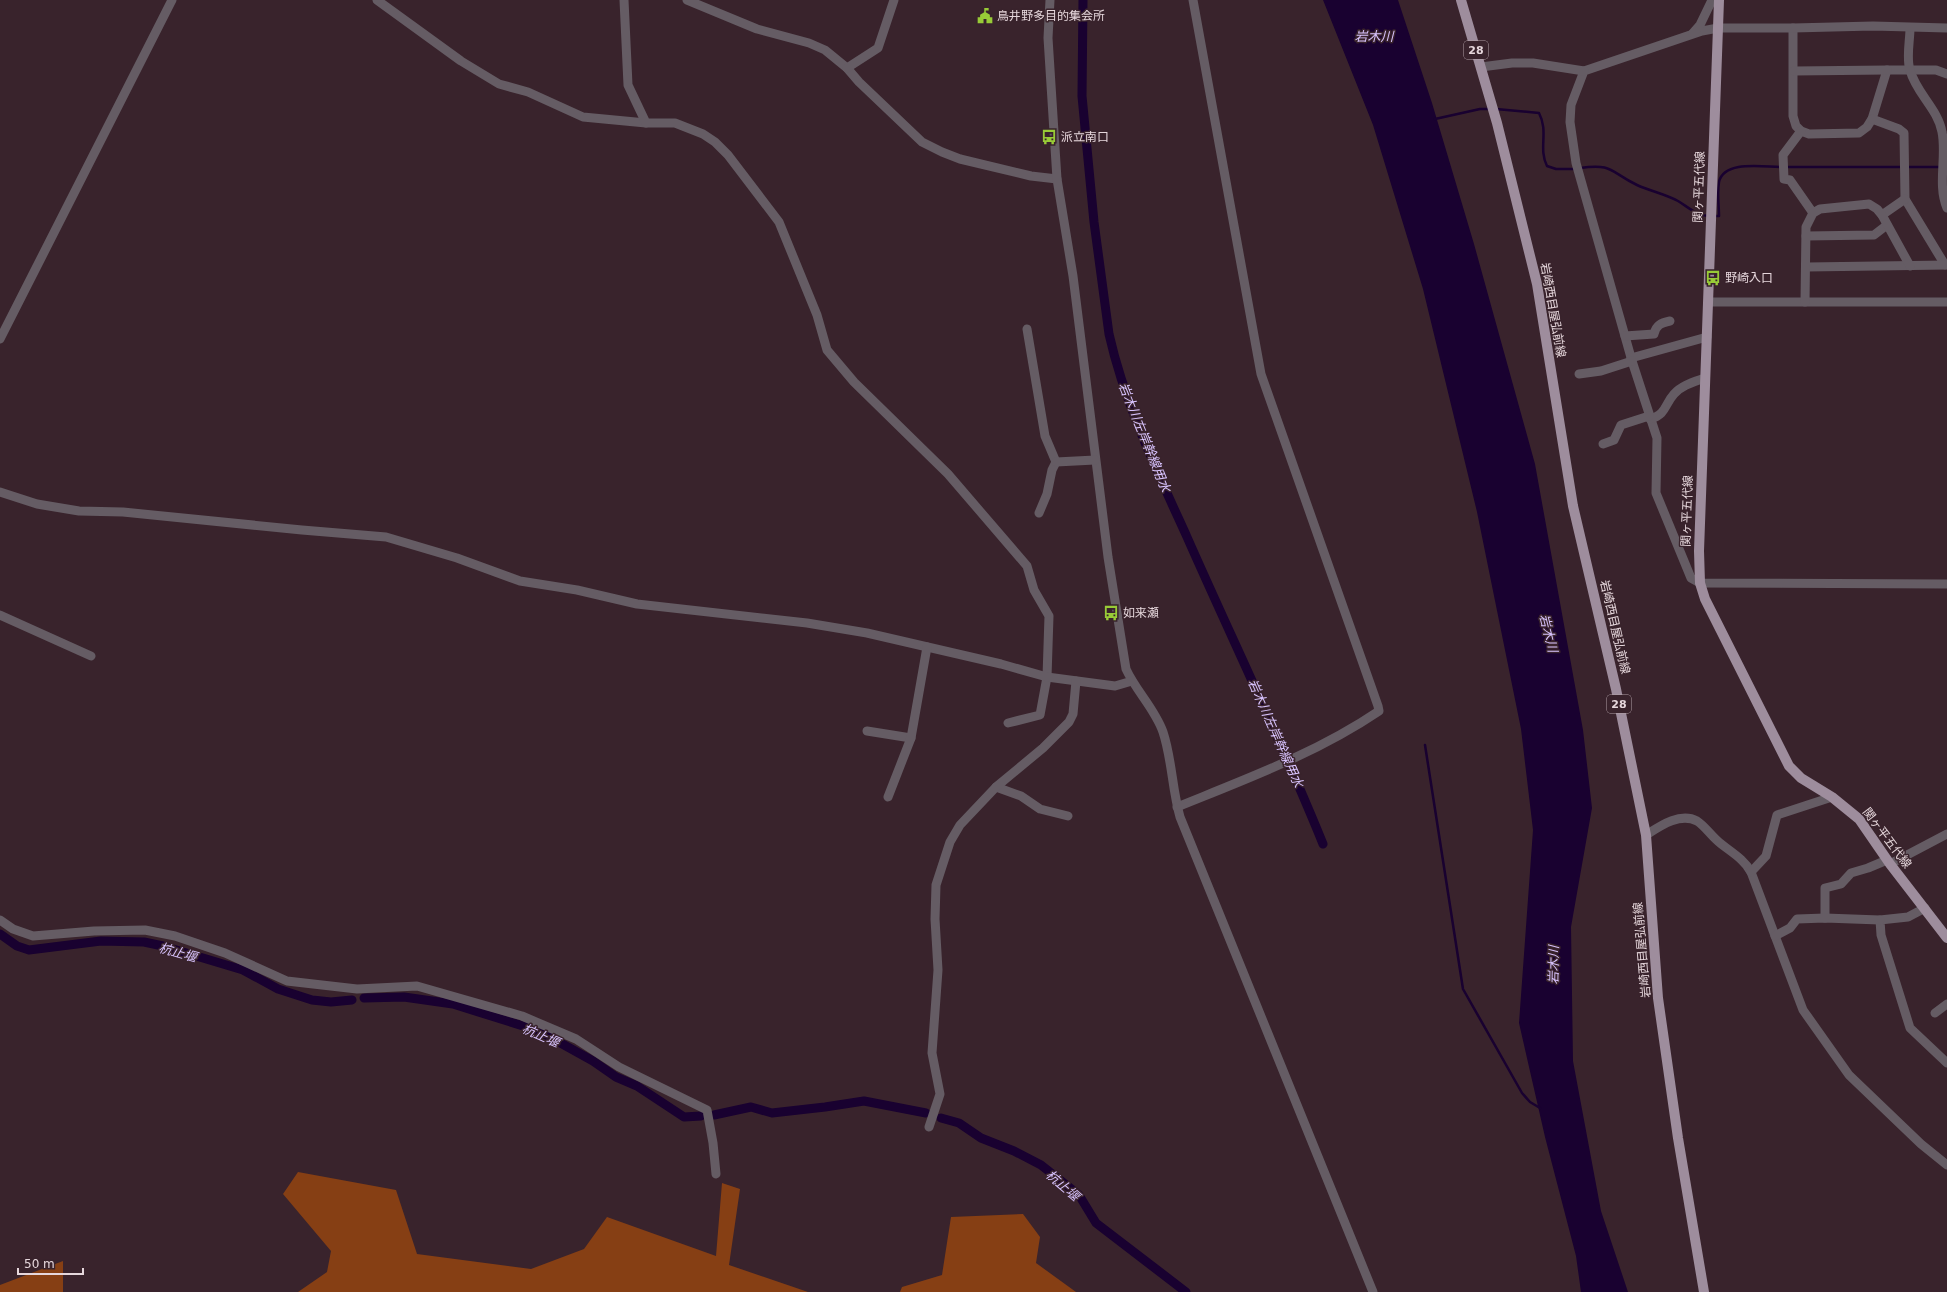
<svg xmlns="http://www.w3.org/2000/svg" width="1947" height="1292" font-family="'DejaVu Sans','Noto Sans JP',sans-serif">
  <rect width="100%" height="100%" fill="#39232c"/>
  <g fill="#863f14">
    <polygon points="298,1172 396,1190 417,1254 531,1269 584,1249 607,1217 716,1256 722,1183 740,1189 729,1265 808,1292 298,1292 327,1272 331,1251 283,1194"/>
    <polygon points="1023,1214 1040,1237 1036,1263 1076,1292 900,1292 902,1287 942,1275 951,1217"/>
    <polygon points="63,1261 63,1292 0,1292 0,1285"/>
  </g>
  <polygon fill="#190130" points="1323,0 1398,0 1432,103 1474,244 1535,464 1583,730 1592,808 1571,927 1573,1061 1601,1211 1628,1292 1581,1292 1576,1256 1545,1137 1519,1023 1533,830 1521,729 1477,512 1423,289 1373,125"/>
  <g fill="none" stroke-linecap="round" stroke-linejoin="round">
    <g stroke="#190130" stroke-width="2.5">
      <path d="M1496,109L1539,113C1549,132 1538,148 1547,166L1556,169H1575"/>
      <polyline points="1435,119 1480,109 1491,109"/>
      <polyline points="1786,167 1903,167"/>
      <polyline points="1908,167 1941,167"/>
      <path d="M1580,168C1613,163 1610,172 1637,185C1650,191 1665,194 1678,201C1688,207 1696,215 1708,216"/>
      <path d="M1713,216H1719C1719,206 1717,193 1719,182C1724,160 1763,167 1781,167"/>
      <polyline points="1425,745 1463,989 1522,1093 1530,1102 1540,1108"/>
    </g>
    <g stroke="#190130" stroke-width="9">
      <path d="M1083,0L1082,96L1094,222L1109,334C1125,405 1157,471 1187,537C1232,639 1281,740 1323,844"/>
      <polyline points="0,934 17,946 29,950 101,941 144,942 163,946 243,970 278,989 312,1000 331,1002 352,1000"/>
      <polyline points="364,998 404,997 453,1004 539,1031 593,1061 616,1077 637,1086 684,1117 701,1116"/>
      <polyline points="714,1115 751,1107 772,1113 825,1107 864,1101 926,1113"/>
      <polyline points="941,1118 959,1123 981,1138 1014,1151 1041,1165 1079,1195 1096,1223 1186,1292"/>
    </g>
    <g stroke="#655c64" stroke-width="9">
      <polyline points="377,0 461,61 499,84 528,92 583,117 646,123"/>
      <polyline points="624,0 628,85 646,123 675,123 703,134 715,142 728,155 779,222 817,315 827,350 854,382 948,474 1027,566 1034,590 1049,616 1047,677 1040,715 1008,723"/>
      <polyline points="687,0 757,29 809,43 825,50 847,68 859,82 922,142 942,152 960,159 1031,176 1057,179"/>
      <path d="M1050,0L1048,38L1057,179L1073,276L1108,557L1126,669C1136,691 1155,709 1163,732C1172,759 1172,789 1180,817L1373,1292"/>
      <polyline points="1793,28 1793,116 1796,126 1801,131 1809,134 1859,133 1867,127 1872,119 1887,70 1936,70 1947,74"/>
      <path d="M1910,28C1910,41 1906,58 1910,70C1916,93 1938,109 1942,132C1947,156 1937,185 1947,208"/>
      <polyline points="1947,28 1873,26 1793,28 1718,28 1702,31 1584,71 1571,105 1570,122 1576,163 1632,361 1657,438 1656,493 1691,578 1700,583 1947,584"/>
      <polyline points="1693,33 1700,25 1712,0"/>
      <polyline points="1481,67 1512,63 1533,63 1584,71"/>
      <polyline points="847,68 878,48 894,0"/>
      <polyline points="1794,71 1887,70"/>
      <polyline points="1872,119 1899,129 1904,133 1905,199 1945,265"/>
      <polyline points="1801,131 1783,155 1784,179 1790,180 1813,213"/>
      <polyline points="1882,215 1905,199"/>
      <polyline points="1806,236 1874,235 1887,225"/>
      <polyline points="1807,267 1947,265"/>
      <polyline points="1708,302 1947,302"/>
      <polyline points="1805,302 1806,227 1813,213 1820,209 1869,204 1877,209 1882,215 1910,266"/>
      <polyline points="1027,329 1045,436 1056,462 1052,470 1047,494 1039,513"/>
      <path d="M1625,336L1654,334C1656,325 1661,323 1670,321"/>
      <polyline points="0,339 172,0"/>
      <polyline points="1631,358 1707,337"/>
      <polyline points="1579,374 1601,371 1632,361"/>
      <path d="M1650,419C1667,414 1664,405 1674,394C1682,385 1694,382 1705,378"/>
      <polyline points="1603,444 1614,440 1621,425 1649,416"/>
      <polyline points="1056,462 1095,460"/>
      <polyline points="0,492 37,504 79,511 123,512 302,530 386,537 457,558 520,581 577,590 637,604 807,623 867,633 1001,664 1047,677 1115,686 1132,681"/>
      <polyline points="0,615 91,656"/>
      <polyline points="867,731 911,738"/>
      <polyline points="996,787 1021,796 1040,809 1068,816"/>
      <polyline points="888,797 911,738 927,647"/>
      <path d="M1177,807C1246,779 1317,753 1379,711L1378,706L1261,374L1193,0"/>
      <path d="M1646,835C1660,826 1680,812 1697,821C1705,826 1712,837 1720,843C1731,852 1744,859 1751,872L1803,1010L1849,1075L1921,1144L1947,1165"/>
      <polyline points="1890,864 1947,834"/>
      <polyline points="1751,872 1766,856 1777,815 1832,797"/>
      <polyline points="1925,908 1908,917 1880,920 1881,935 1910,1028 1947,1063"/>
      <polyline points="1825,918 1825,888 1841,884 1851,873 1868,868 1887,860"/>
      <polyline points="0,920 13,929 33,936 94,931 145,930 175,936 225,953 287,981 357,989 417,986 522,1016 576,1039 619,1067 707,1110 713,1143 716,1174"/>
      <polyline points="1775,936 1790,928 1797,919 1825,918 1880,920"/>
      <polyline points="1935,1013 1947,1004"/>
      <polyline points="929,1127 940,1094 932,1053 938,970 935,919 936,885 950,842 960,825 996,787 1043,748 1069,722 1073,714 1076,681"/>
    </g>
    <g stroke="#9e8d9d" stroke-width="10">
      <polyline points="1461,0 1497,123 1537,284 1573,506 1616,689 1646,835 1658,998 1678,1138 1704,1292"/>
      <polyline points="1719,0 1699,551 1700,583 1705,599 1789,766 1801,778 1832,797 1859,819 1890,864 1947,938"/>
    </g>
  </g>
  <defs>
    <symbol id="civic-bare" viewBox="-9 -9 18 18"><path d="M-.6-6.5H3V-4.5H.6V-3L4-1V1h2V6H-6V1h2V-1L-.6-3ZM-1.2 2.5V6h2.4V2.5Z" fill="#98cb37" stroke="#39232c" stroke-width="2.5" paint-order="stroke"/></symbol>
    <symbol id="bus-bare" viewBox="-9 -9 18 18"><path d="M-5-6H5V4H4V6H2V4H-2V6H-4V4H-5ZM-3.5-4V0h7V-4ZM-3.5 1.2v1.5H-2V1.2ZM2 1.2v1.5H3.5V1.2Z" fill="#98cb37" stroke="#39232c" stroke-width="2.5" paint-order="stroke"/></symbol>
  </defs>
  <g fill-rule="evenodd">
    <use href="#civic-bare" x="974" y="5" width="22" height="22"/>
    <use href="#bus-bare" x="1038" y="126" width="22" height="22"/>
    <use href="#bus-bare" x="1702" y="267" width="22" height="22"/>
    <use href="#bus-bare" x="1100" y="602" width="22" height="22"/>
  </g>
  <g text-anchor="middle" stroke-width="3" stroke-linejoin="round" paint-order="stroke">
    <g fill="#39232c" stroke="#b2a1a7" stroke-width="1">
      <rect x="1464" y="41" width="24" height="18" rx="3"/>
      <rect x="1607" y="695" width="24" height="18" rx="3"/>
    </g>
    <g font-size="11" font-weight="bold" fill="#e6d7dc">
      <text x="1476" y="54">28</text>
      <text x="1619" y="708">28</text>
    </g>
    <g font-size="12" fill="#e6d7dc" stroke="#39232c" text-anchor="start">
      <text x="997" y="20">鳥井野多目的集会所</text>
      <text x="1061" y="141">派立南口</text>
      <text x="1725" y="282">野崎入口</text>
      <text x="1123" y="617">如来瀬</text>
    </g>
    <g font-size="12" fill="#e6d7dc" stroke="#39232c">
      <text transform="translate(1699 187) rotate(-88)" y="4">関ヶ平五代線</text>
      <text transform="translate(1553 310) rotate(80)" y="4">岩崎西目屋弘前線</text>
      <text transform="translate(1687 511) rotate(-88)" y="4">関ヶ平五代線</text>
      <text transform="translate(1615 627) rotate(77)" y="4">岩崎西目屋弘前線</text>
      <text transform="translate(1887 838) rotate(53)" y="4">関ヶ平五代線</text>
      <text transform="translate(1642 950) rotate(-95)" y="4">岩崎西目屋弘前線</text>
    </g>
    <g font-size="13" font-style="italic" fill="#d8c3fe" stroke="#39232c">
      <text x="1374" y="41">岩木川</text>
      <text transform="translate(1145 437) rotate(68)" y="5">岩木川左岸幹線用水</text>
      <text transform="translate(1549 633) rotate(76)" y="5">岩木川</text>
      <text transform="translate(1276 733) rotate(66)" y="5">岩木川左岸幹線用水</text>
      <text transform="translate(178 952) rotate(16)" y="5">杭止堰</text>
      <text transform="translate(1553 965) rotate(-89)" y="5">岩木川</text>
      <text transform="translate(541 1035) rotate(24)" y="5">杭止堰</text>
      <text transform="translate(1063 1185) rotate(41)" y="5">杭止堰</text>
    </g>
  </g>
  <path d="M18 1268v6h65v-6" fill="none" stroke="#e6d7dc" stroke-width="2"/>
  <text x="24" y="1268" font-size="12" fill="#e6d7dc" stroke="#39232c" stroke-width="3" paint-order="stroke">50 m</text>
</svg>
